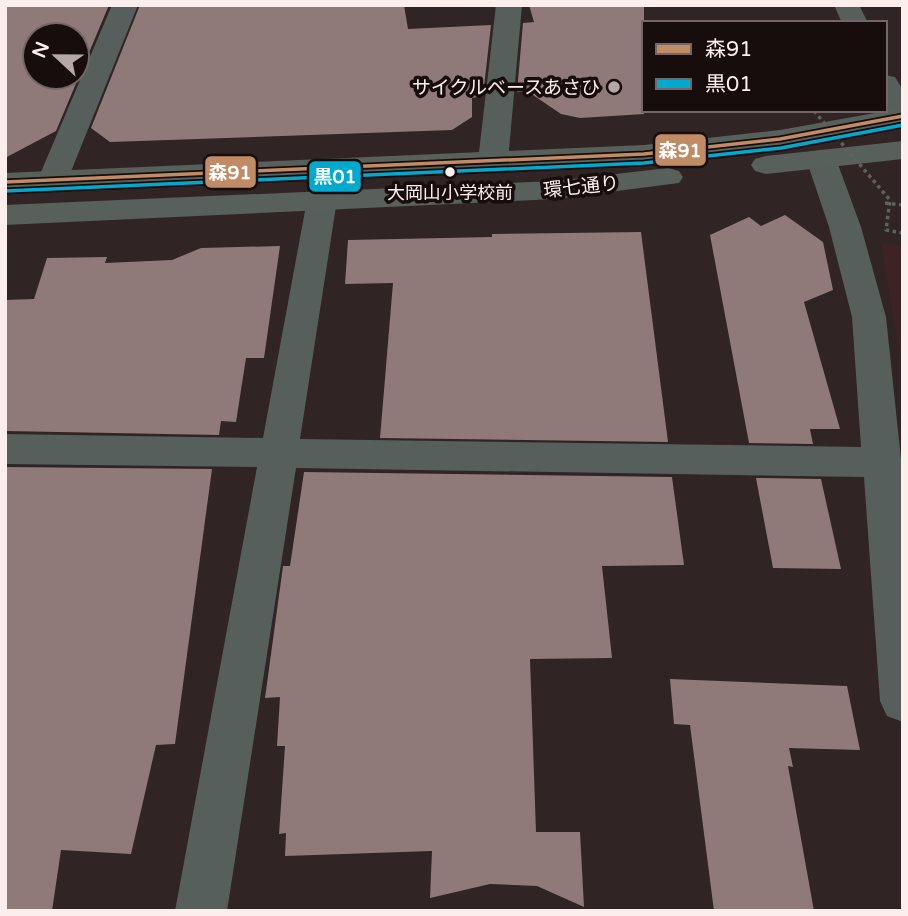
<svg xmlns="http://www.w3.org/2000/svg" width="908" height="916" font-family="'Varela Round','Noto Sans JP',sans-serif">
  <rect width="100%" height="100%" fill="#302424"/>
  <polygon fill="#3d2323" points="881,244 903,246 903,373"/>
  <g fill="#8f7979" fill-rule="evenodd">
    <path d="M5,5H109L56,131L5,158ZM35,35H77V77H35Z"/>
    <polygon points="140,5 404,5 408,29 491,25 483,96 472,98 472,117 452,130 110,142 91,128"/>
    <polygon points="529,5 644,5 644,114 580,118 561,114 527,91 517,92 523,23 534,22"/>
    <polygon points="785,215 823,242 833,290 804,302 840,429 810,429 813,444 749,443 710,235 749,217 761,226"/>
    <polygon points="641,232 668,442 380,438 393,283 345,284 348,240 492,237 492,234"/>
    <polygon points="280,246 264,358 246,358 236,422 221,421 219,435 5,431 5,300 34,299 47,258 107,257 105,263 172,260 201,248"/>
    <polygon points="5,467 212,469 175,744 156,745 131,854 61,850 52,911 5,911"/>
    <polygon points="304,472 672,477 684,565 602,566 612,658 530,659 536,832 580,832 584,907 537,886 490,884 430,898 432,851 285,856 286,833 279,834 285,746 277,746 280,697 265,698 283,566 290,566"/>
    <polygon points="756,478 821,479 841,569 773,568"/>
    <polygon points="670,679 847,686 860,750 789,748 793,767 788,766 814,911 714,911 690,725 674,724"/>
  </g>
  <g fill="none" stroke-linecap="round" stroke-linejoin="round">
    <polyline stroke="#616060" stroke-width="3.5" stroke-dasharray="3.5 3.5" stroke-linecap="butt" points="885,203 903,205"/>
    <g fill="#565f5b" fill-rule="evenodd">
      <polygon points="112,5 138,5 68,179 64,185 53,188 42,185 38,179"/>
      <polygon points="496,5 522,5 508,161 504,167 493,170 482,167 478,161"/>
      <polygon points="834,5 859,5 868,23 842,23"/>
      <polygon points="885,75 895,77 903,90 903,125 893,123 885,110"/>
      <polygon points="821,150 832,153 836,159 861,227 886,317 903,478 903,722 887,716 880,701 864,477 296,468 227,911 175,911 257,467 5,464 5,434 263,438 307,200 311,193 322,190 333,193 337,200 300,439 861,447 852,317 829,227 806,159 810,153"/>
    </g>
    <g fill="#58605b" fill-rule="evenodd">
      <polygon points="903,108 903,125 780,148 644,163 5,191 5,173 644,145 780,130"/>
      <polygon points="903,141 903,159 766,174 755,171 751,165 755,159 766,156"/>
      <polygon points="668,168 679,171 683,177 679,183 555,199 5,225 5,205 555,181"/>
    </g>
    <polyline stroke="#616060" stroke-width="3.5" stroke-dasharray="3.5 3.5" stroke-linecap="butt" points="814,111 890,200 886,230 903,233"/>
    <defs>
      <polyline id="bus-1" points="5,182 644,154 780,139 903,116"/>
      <polyline id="bus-2" points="5,191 644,163 781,148 903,125"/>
    </defs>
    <use href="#bus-1" stroke="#160d0c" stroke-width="7"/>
    <use href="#bus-2" stroke="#160d0c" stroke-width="7"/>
    <use href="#bus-1" stroke="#c18c65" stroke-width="3.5"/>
    <use href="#bus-2" stroke="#00a9ce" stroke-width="3.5"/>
  </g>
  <circle fill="#b5a7a7" stroke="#160d0c" stroke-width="2.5" cx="614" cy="87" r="7"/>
  <circle fill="#fdeeee" stroke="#160d0c" stroke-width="2.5" cx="450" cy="172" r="6"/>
  <g text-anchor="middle" stroke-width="7" stroke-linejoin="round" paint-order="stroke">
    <g font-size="18" fill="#fdeeee" stroke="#160d0c">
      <text x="450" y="199">大岡山小学校前</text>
    </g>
    <g font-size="19" fill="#fdeeee" stroke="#160d0c" text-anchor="end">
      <text x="600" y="94">サイクルベースあさひ</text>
    </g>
    <g font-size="19" fill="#fdeeee" stroke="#160d0c">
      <text transform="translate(581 186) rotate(-6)" y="7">環七通り</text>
    </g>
  </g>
  <g stroke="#160d0c" stroke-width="2.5">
    <rect x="654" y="133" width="53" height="34" rx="7" fill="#c18c65"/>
    <rect x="204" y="155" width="53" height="34" rx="7" fill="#c18c65"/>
    <rect x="308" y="160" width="54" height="33" rx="7" fill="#00a9ce"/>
  </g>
  <g font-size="19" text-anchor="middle" font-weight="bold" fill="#fff">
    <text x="680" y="157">森91</text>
    <text x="230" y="179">森91</text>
    <text x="335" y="183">黒01</text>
  </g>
  <rect width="908" height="916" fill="none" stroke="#fdeeee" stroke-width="14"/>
  <rect x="642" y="21" width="245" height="91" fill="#160d0c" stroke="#726766" stroke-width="2"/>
  <rect x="656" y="44" width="35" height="10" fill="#c18c65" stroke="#726766" stroke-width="2"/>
  <text x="705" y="56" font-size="21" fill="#fdeeee">森91</text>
  <rect x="656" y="79" width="35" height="10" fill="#00a9ce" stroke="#726766" stroke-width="2"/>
  <text x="705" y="91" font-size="21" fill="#fdeeee">黒01</text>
  <g transform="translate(56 56) rotate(292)"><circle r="33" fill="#160d0c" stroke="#726766" stroke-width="2"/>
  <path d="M0-5L12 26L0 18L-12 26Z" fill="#b5a7a7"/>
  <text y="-10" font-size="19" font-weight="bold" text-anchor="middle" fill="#fdeeee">N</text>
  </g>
</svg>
